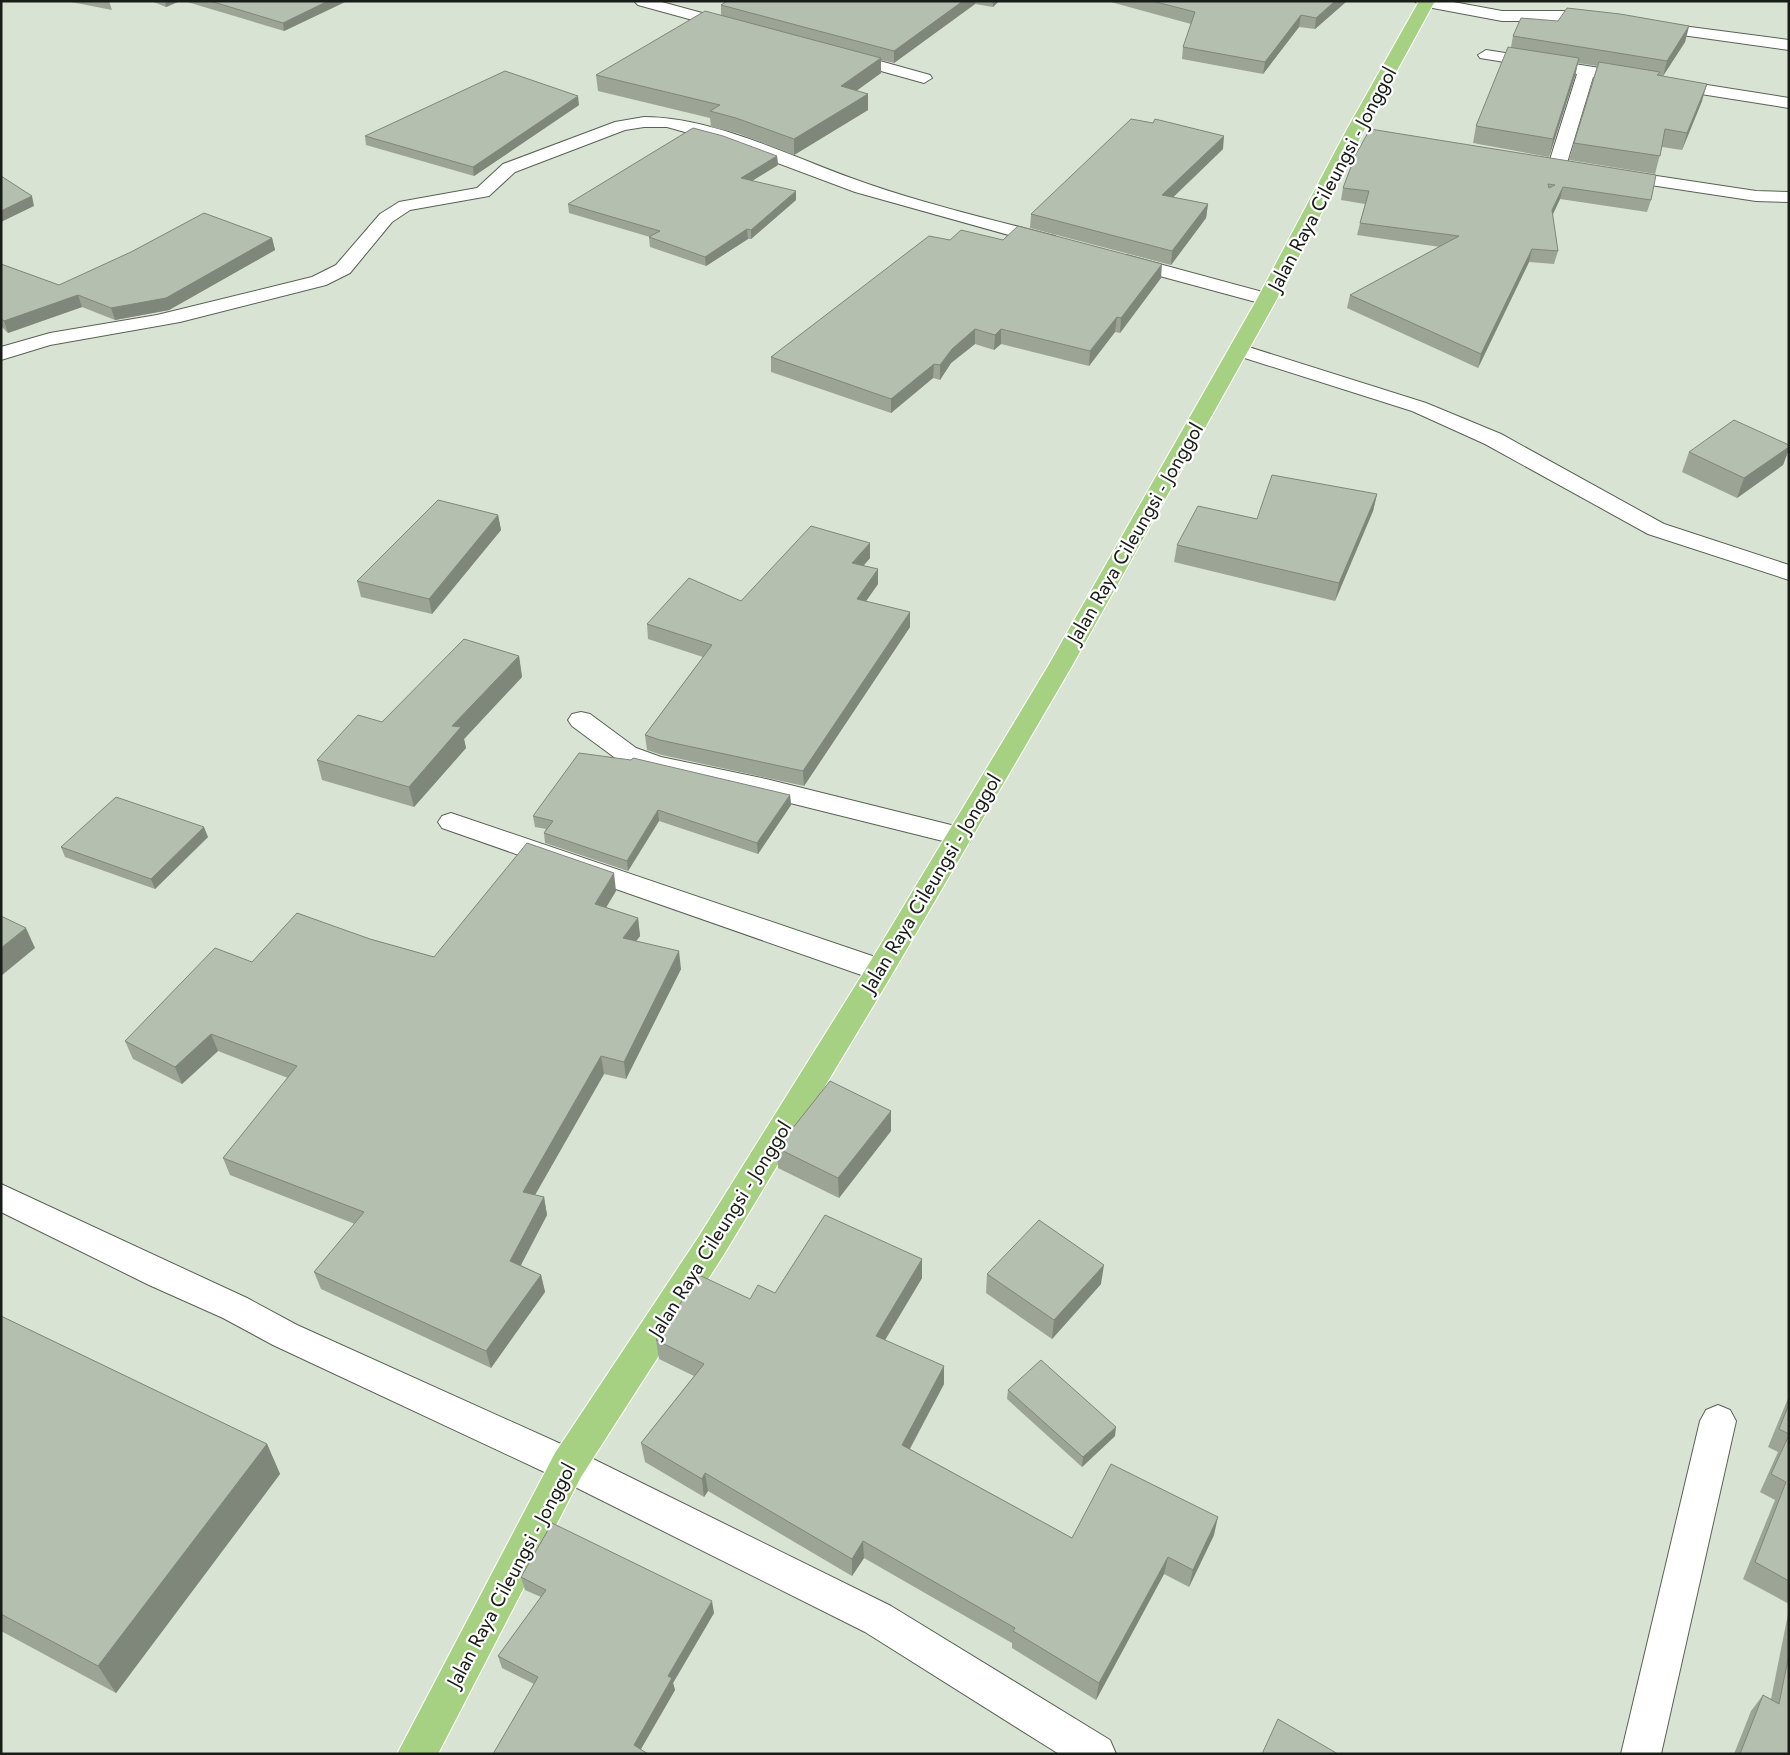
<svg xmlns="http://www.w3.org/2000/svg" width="1790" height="1755" font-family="Jost,sans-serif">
  <rect width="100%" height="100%" fill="#d9e3d3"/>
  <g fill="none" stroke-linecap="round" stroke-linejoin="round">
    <defs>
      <g id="lane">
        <polygon points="1486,50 1789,98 1789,108 1593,77 1566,166 1563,170 1551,170 1548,166 1577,74 1480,58 1478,55"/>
        <polygon points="1617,170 1756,191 1789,192 1789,202 1756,201 1611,179 1608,175 1611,171"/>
      </g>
      <g id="street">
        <polygon points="658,1 739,23 741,26 733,31 638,5 635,2"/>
        <polygon points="1414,1 1448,1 1502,11 1563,11 1599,14 1607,19 1599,24 1563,21 1502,21 1422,6"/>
        <polygon points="1652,22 1789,40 1789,50 1646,30 1644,27"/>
        <polygon points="844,51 930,75 932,78 924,83 838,59 836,56 838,53"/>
        <path d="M644,117C717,117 799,161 868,184C929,205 992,220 1055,236L1057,240L1055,244L1048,246L855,192L724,143L667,127H644L625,130L515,172L489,196L410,210L392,222L350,273L326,285L180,322L50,345L1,360V347L50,333L157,315L312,277L336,265L380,214L399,202L477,188L503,164L615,122Z"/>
        <polygon points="1126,255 1274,295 1277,299 1274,303 1267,305 1119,265 1117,261 1119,257"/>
        <polygon points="1239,344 1426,403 1501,434 1664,524 1789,565 1789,580 1648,534 1485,444 1412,411 1232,354 1229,350 1232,346"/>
        <polygon points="581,712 590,714 636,748 661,757 766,779 959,827 969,829 972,836 969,843 959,845 766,797 647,771 618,760 572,726 568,720 572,714"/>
        <polygon points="451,813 890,962 894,970 890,978 880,981 870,978 442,828 438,822 442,816"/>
        <polygon points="1,1184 247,1298 297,1325 581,1453 891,1606 1110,1740 1116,1754 1059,1754 865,1632 555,1477 273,1345 223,1318 149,1285 1,1212"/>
        <polygon points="1718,1405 1730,1410 1736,1421 1661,1754 1621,1754 1700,1421 1706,1410"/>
      </g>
      <polygon id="primary" points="1419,1 1435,1 1365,129 1277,299 1072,666 890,978 723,1256 581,1477 438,1754 397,1754 555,1453 699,1236 870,962 1048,666 1257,299 1347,129"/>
    </defs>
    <use href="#lane" stroke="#596254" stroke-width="2"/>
    <use href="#street" stroke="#596254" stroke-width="2"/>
    <use href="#primary" stroke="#fff" stroke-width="2"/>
    <use href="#lane" fill="#fff" fill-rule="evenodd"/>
    <use href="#street" fill="#fff" fill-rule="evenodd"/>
    <use href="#primary" fill="#a7d182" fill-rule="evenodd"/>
  </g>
  <g fill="#9ca496">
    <polygon points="66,1 109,1 112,10"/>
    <polygon points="151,1 180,1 166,7"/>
    <polygon points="184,1 347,1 284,31"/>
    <polygon points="727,1 999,1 993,7 975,4 894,63 881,60 881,73 856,91 868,94 868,110 794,155 737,133 711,127 710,118 598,91 596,75 721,15 721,5"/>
    <polygon points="1107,1 1347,1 1315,29 1299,27 1263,74 1182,59 1183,47 1191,24"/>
    <polygon points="1558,21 1689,26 1685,42 1663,76 1702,101 1682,150 1662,147 1655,174 1569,160 1574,143 1597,66 1578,63 1575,76 1549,157 1473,143 1476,126 1511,47 1513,36"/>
    <polygon points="579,105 474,176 366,145 365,136"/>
    <polygon points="1223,149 1173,197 1208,204 1206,218 1171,265 1030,228 1031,214"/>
    <polygon points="777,156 778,165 752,181 796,200 751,239 748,239 706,266 650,247 649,237 650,237 569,213 568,204"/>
    <polygon points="1355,156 1651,200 1647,212 1560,199 1552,215 1558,251 1554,264 1529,262 1478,368 1347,308 1350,295 1440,247 1357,235 1360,223 1365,204 1341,200 1343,188"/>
    <polygon points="272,238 275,250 169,310 115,320 82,307 8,333 1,326 1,264 59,285"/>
    <polygon points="950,240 1161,278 1120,333 1115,332 1089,366 1001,344 994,350 975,344 951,363 940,380 933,378 891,413 771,372 771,357"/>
    <polygon points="1789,445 1789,449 1783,465 1737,498 1682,472 1689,452"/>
    <polygon points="1377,494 1373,511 1335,601 1174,562 1177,545"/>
    <polygon points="498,515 501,530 432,614 361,597 357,581"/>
    <polygon points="870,558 863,566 878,584 866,601 910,627 804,786 662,755 647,750 645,735 703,657 648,639 647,624 741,601"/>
    <polygon points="519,656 522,677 464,739 466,748 414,807 322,780 317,760 382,722"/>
    <polygon points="790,795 791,805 758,854 659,821 628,871 545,843 544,833 546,829 535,827 533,816"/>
    <polygon points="208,837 155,889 65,857 61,847"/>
    <polygon points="616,891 606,907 638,918 640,936 636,941 681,969 626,1079 604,1074 535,1195 544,1197 547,1215 521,1265 541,1275 545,1292 491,1368 321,1289 314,1272 355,1224 230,1175 223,1158 288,1078 218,1051 182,1084 133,1059 125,1041 252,962 370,939 434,957"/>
    <polygon points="891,1131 839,1198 778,1168 777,1148"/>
    <polygon points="987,1274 1101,1284 1052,1339 986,1293"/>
    <polygon points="922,1278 885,1340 944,1384 910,1449 1072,1538 1214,1535 1189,1587 1164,1574 1096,1700 1012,1648 1012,1643 864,1558 852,1576 708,1491 704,1497 645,1462 641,1443 694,1376 659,1359 656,1340 750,1299 775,1293"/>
    <polygon points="1,1316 267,1444 280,1474 116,1693 1,1631"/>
    <polygon points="1008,1390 1115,1436 1082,1467 1007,1399"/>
    <polygon points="1789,1396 1789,1604 1743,1579 1775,1500 1760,1492 1778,1452 1768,1447"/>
    <polygon points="521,1577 714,1613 673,1683 675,1690 641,1749 534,1684 502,1668 498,1656 541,1597 525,1590"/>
    <polygon points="1789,1609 1789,1754 1734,1754 1751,1711 1763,1695 1771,1699"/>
  </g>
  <g fill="#7f867a">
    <polygon points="165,1 180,1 166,7"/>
    <polygon points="328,1 347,1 284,31 283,23"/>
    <polygon points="963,1 976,1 975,4 894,63 894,51"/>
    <polygon points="993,1 999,1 993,7"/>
    <polygon points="1335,1 1347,1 1315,29 1316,18"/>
    <polygon points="1301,15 1299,27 1263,74 1265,62"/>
    <polygon points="1689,26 1685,42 1663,76 1667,61"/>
    <polygon points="881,58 881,73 841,102 841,86"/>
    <polygon points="1579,58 1575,76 1549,157 1553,139"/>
    <polygon points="1707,84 1702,101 1682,150 1687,133"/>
    <polygon points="868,94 868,110 794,155 794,139"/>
    <polygon points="578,96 579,105 474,176 473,167"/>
    <polygon points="1224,136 1223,149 1161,209 1162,195"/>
    <polygon points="777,156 778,165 742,187 741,178"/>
    <polygon points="1563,187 1560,199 1549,223 1552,210"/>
    <polygon points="796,191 796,200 751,239 751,230"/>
    <polygon points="32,196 34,206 1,222 1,211"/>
    <polygon points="1208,204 1206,218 1171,265 1172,251"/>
    <polygon points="747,229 748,239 706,266 705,257"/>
    <polygon points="272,238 275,250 169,310 115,320 111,308"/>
    <polygon points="1532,249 1529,262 1478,368 1481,354"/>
    <polygon points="1162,264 1161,278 1120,333 1121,318"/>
    <polygon points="78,295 82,307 8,333 4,321"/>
    <polygon points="1117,317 1115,332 1089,366 1090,351"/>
    <polygon points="975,329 975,344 951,363 940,380 940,365 952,349"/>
    <polygon points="1001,329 1001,344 994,350 995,335"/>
    <polygon points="934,364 933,378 891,413 891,399"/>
    <polygon points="1789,447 1789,449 1783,465 1737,498 1744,478"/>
    <polygon points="1377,494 1373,511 1335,601 1339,583"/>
    <polygon points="498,515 501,530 432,614 429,599"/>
    <polygon points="870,543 870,558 853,578 852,563"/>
    <polygon points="878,569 878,584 857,614 857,599"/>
    <polygon points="910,612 910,627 804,786 803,771"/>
    <polygon points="519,656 522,677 464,739 466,748 414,807 409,787 452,726"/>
    <polygon points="790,795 791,805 758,854 757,843"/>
    <polygon points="658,810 659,821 628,871 627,861"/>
    <polygon points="204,827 208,837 155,889 151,879"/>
    <polygon points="614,873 616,891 598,921 595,904"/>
    <polygon points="638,918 640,936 625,956 623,938"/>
    <polygon points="26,928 35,948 1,976 1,948"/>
    <polygon points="679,951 681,969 626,1079 624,1062"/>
    <polygon points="211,1034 218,1051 182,1084 175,1067"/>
    <polygon points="601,1056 604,1074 527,1209 523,1192"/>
    <polygon points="891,1111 891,1131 839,1198 838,1178"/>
    <polygon points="544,1197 547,1215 514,1278 510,1261"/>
    <polygon points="922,1259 922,1278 876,1355 876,1336"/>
    <polygon points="1104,1265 1101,1284 1052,1339 1054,1320"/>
    <polygon points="541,1275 545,1292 491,1368 486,1351"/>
    <polygon points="944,1366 944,1384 902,1463 902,1445"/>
    <polygon points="1116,1427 1115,1436 1082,1467 1083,1457"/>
    <polygon points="267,1444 280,1474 116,1693 98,1666"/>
    <polygon points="705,1473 708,1491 704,1497 702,1479"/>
    <polygon points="1218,1517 1214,1535 1189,1587 1193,1570"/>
    <polygon points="863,1541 864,1558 852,1576 852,1559"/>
    <polygon points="1168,1557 1164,1574 1096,1700 1099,1683"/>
    <polygon points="712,1601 714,1613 673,1683 675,1690 638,1754 634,1745 668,1676"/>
  </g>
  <g fill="#b5bfaf" stroke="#7f867a" fill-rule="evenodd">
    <polygon points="210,1 328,1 283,23"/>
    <polygon points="727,1 963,1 894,51 721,5"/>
    <polygon points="1152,1 1335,1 1316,18 1301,15 1265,62 1183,47 1195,12"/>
    <polygon points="1567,8 1620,14 1689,26 1667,61 1513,36 1521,18 1558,21"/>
    <polygon points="705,11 881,58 841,86 868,94 794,139 736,118 710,111 720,105 596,75"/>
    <polygon points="1508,47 1579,58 1553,139 1476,126"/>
    <polygon points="1599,62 1660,72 1657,75 1707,84 1687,133 1665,129 1660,156 1574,143"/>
    <polygon points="505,71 578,96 473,167 365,136"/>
    <polygon points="1131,119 1153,123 1155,119 1224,136 1162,195 1208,204 1172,251 1031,214"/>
    <polygon points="693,128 723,136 777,156 741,178 796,191 751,230 747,229 705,257 649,237 660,231 568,204"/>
    <path d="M1370,129L1656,175L1651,200L1563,187L1552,210L1558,251L1532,249L1481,354L1350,295L1459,236L1360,223L1369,191L1343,188L1355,156ZM1548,184L1555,185L1549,188Z"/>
    <polygon points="1,176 32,196 1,211"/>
    <polygon points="204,213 272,238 166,298 111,308 78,295 4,321 1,318 1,264 59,285 131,252"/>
    <polygon points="1018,226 1162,264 1121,318 1117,317 1090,351 1001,329 995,335 975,329 952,349 940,365 934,364 891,399 771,357 929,236 950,240 961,230 1003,240"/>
    <polygon points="1734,420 1789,445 1789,447 1744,478 1689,452"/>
    <polygon points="1272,475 1377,494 1339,583 1177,545 1198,506 1257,519"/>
    <polygon points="438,500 498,515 429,599 357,581"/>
    <polygon points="811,526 870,543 852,563 878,569 857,599 910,612 803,771 660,740 645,735 712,645 647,624 689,578 741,601"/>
    <polygon points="464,639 519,656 452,726 461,727 409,787 317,760 358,715 382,722"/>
    <polygon points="579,753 631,760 633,758 790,795 757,843 658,810 627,861 544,833 553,821 533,816"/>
    <polygon points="116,797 204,827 151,879 61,847"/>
    <polygon points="527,843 614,873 595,904 638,918 623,938 679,951 624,1062 601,1056 523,1192 544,1197 510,1261 541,1275 486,1351 314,1272 364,1212 223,1158 297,1066 211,1034 175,1067 125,1041 215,948 252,962 297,913 370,939 434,957"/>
    <polygon points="1,916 26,928 1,948"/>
    <polygon points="830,1081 891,1111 838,1178 777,1148"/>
    <polygon points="825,1215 922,1259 876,1336 944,1366 902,1445 1072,1538 1111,1464 1218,1517 1193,1570 1168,1557 1099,1683 1013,1631 1015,1628 863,1541 852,1559 705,1473 702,1479 641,1443 704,1364 656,1340 699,1275 750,1299 758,1285 775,1293"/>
    <polygon points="1039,1220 1104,1265 1054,1320 987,1274"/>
    <polygon points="1,1316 267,1444 98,1666 1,1614"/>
    <polygon points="1041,1360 1116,1427 1083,1457 1008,1390"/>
    <polygon points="1789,1404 1789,1434 1779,1429"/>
    <polygon points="1789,1435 1789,1581 1755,1562 1786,1482 1771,1474"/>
    <polygon points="552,1523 712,1601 668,1676 672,1678 634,1745 648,1754 493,1754 538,1677 498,1656 546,1590 521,1577"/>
    <polygon points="1789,1654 1789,1754 1740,1754 1763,1695 1779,1704"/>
    <polygon points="1278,1719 1338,1754 1262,1754"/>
  </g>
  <g text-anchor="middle" stroke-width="4.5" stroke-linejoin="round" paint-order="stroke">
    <g font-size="20" fill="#191d17" stroke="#fff">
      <text transform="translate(1332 179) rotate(-62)" y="7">Jalan Raya Cileungsi - Jonggol</text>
      <text transform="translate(1135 533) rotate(-60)" y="7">Jalan Raya Cileungsi - Jonggol</text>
      <text transform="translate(931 883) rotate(-59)" y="7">Jalan Raya Cileungsi - Jonggol</text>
      <text transform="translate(720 1229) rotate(-58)" y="7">Jalan Raya Cileungsi - Jonggol</text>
      <text transform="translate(511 1575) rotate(-62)" y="7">Jalan Raya Cileungsi - Jonggol</text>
    </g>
  </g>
  <rect width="1790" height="1755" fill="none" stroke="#191d17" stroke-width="5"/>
</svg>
